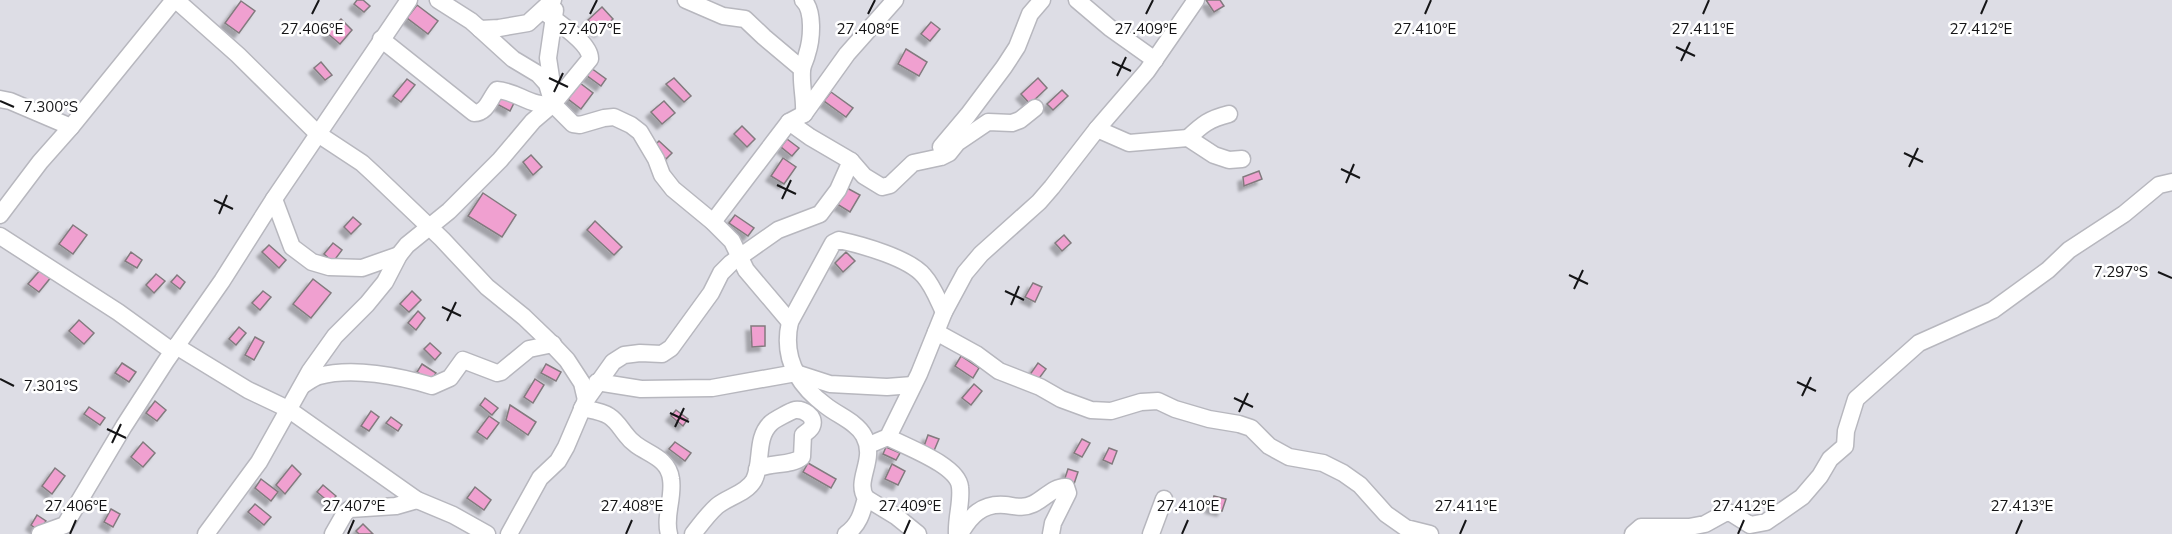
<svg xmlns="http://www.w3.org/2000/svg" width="2172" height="534" font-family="Mulish,sans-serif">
  <defs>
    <filter id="shadow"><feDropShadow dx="-5" dy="5" stdDeviation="1.5" flood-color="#0004"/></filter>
  </defs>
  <rect width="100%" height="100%" fill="#dddde5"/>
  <g fill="#f0a0d0" stroke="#827a7e" stroke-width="1.5" filter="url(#shadow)">
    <polygon points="357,0 363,0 370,6 364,12 354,4"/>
    <polygon points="1206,0 1220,0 1224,6 1214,12"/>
    <polygon points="241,1 255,11 239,33 225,23"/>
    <polygon points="417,5 438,21 428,34 407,18"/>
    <polygon points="602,7 613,19 599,32 588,20"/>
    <polygon points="341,19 352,30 340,44 327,33"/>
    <polygon points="931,22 940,29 930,41 921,34"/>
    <polygon points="906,49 927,62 919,76 898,64"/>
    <polygon points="321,62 332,75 325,80 314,68"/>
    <polygon points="591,68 606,79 601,86 586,75"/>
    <polygon points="674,78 691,96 684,102 666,84"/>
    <polygon points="1038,78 1047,88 1030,104 1021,94"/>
    <polygon points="407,79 415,85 401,102 393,96"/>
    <polygon points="580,83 593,93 581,109 568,99"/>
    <polygon points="1062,90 1068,96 1053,110 1047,104"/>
    <polygon points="499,92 515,101 510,111 493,102"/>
    <polygon points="831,92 853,108 846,117 824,101"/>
    <polygon points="664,101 675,113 662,124 651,112"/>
    <polygon points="742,126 755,139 747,147 734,134"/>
    <polygon points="787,139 799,148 792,156 781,147"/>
    <polygon points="659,141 672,153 666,159 653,147"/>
    <polygon points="531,155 542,167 533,175 523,162"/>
    <polygon points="783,158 796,167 784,184 771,176"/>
    <polygon points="1259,171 1262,179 1244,186 1243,177"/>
    <polygon points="847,188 860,195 850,212 837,204"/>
    <polygon points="483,193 516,215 502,237 468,216"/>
    <polygon points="735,215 754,228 748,236 729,223"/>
    <polygon points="353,217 361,224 351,234 344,227"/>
    <polygon points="595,221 622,247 614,255 587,230"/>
    <polygon points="73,225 87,235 73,254 59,244"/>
    <polygon points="1064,235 1071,243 1062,251 1055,243"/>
    <polygon points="333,243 342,250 333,262 324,254"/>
    <polygon points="269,245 286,260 279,268 262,252"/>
    <polygon points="131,252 142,260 137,268 125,261"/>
    <polygon points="846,252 855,261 843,272 835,263"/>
    <polygon points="42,268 52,276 39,292 28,284"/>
    <polygon points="156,274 165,281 154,293 146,285"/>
    <polygon points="177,275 185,282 180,289 171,282"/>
    <polygon points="313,279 331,293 311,318 293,304"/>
    <polygon points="1033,283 1042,287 1035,302 1025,297"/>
    <polygon points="263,291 271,297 260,310 252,303"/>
    <polygon points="412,291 421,300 409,312 400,304"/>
    <polygon points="418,311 425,318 416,330 408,323"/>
    <polygon points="79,320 94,333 84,344 69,331"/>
    <polygon points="751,326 765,326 765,346 752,347"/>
    <polygon points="239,327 246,333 236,345 229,339"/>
    <polygon points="255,337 264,342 254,360 245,355"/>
    <polygon points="430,343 441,353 435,360 424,349"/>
    <polygon points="961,356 979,368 973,378 955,366"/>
    <polygon points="122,363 136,372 129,382 115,373"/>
    <polygon points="1038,363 1046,369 1037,381 1029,376"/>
    <polygon points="422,364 436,373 431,381 417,372"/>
    <polygon points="546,364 561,372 556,381 541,373"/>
    <polygon points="535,379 544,385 533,403 524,397"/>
    <polygon points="974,384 982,391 971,405 962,398"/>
    <polygon points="485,398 498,408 492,415 480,405"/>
    <polygon points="155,401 166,410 157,421 146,413"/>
    <polygon points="510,405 536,422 528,435 506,420"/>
    <polygon points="89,407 105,418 100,425 84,414"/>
    <polygon points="676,410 688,419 683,426 671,416"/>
    <polygon points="371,411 379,417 369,431 361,426"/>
    <polygon points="489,416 499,423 487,439 477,432"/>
    <polygon points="391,417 402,425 398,431 386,423"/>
    <polygon points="928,435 939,439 933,453 923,449"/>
    <polygon points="1082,439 1090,443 1082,457 1074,453"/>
    <polygon points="143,442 155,453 143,467 131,457"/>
    <polygon points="675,442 691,453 685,461 669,449"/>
    <polygon points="886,447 900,453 896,460 883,454"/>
    <polygon points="1109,448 1117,451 1112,464 1103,460"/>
    <polygon points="808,463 836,479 831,488 803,472"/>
    <polygon points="892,464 905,471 898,485 885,479"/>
    <polygon points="292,465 301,474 285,494 276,485"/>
    <polygon points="55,468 65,476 52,494 42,486"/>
    <polygon points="1068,469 1078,472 1074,484 1064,481"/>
    <polygon points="261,479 278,492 271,501 255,488"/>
    <polygon points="323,485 336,496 330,503 317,492"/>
    <polygon points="475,487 491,500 484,510 467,498"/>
    <polygon points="1214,496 1226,499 1222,511 1210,508"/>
    <polygon points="255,504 271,517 264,525 248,512"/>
    <polygon points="111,509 120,514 113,527 104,522"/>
    <polygon points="37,515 46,521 39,531 31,525"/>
    <polygon points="363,524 373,534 359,534 356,531"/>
  </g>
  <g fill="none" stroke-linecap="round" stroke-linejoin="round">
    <defs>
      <g id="street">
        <polyline points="176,0 238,55 318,134 362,163 375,175 442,239 487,287 524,317 549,341 567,360 582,383 586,400"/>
        <polyline points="438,0 471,21 480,29 499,28 528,23 553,0"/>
        <polyline points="686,0 723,16 745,19 764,37 802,69"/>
        <polyline points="1077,0 1110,28 1155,60"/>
        <polyline points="480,29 513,59 538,74 547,84 553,104 573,124 580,125 604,118 614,117 631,125 640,132 656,159 662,175 673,189 713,222 732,241 746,270 790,322"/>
        <path d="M381,39L474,113C487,113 490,98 497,90C517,91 532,108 553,104"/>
        <polyline points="553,91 548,58 555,10"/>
        <polyline points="0,99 10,101 71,127 174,0"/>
        <polyline points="804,114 847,54 895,0"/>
        <polyline points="1097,129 1129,143 1188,138 1214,155 1229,160 1242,159"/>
        <path d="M1188,138C1203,124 1209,119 1229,114"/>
        <polyline points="941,147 968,115 1004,67 1017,47 1030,14 1042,0"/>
        <polyline points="851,161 864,176 882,187 890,185 913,163 941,157 949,153 957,143 988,122 1012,123 1020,120 1035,108"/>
        <polyline points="274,199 292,247 312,262 329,267 362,268 399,255"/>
        <polyline points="0,215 40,162 71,127"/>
        <polyline points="713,222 789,122"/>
        <polyline points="0,236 118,312 172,351"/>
        <polyline points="936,332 976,354 999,371 1040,387 1061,399 1091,410 1111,411 1141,402 1158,401 1175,409 1209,419 1239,424 1251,428 1269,446 1289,457 1323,463 1343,473 1360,485 1386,514 1406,528 1430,534"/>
        <polyline points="176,346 248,390 288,409 417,500 453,515 487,534"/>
        <polyline points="597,382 641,389 712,388 796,373 830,384 887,387 913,385"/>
        <path d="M303,385C308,382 313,378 319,376C353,367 399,376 432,386L450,378L463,360L497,373L501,372L529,349L553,344"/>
        <path d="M582,408C590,410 601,411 609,416C617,421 621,429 627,436C640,454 668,454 671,479C674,498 664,516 669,534"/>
        <path d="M888,437C906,447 958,465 960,487C962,502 956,518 957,534"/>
        <polyline points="869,445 888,437 919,374 944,312 965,273 981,254 1039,202 1052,187 1097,129 1147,71 1196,0"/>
        <polyline points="866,498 897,517 918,534"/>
        <polyline points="40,534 65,525 124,426 166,361 222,281 274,199 409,0"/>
        <path d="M206,534L259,462L310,371L335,336L367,304L385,282L399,255L407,245L449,211L500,160L533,121L553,104L590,59C591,43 556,21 543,11"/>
        <polyline points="333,534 345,513 350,509 396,506 417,500"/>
        <path d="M509,534L540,478L558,461L566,447L586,400L613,362L624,355L640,353L662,354L671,348L711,293L721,273L731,263L778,230L820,214L838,190L851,161L810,137L789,122L804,114C805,99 801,86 802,71C802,65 806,60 807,54C812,39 814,10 803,0"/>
        <path d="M693,534C700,525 708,514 717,506C728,497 747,493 754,480C763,462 755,438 771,423C774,420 791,411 795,410C803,409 816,416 812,426C811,430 806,432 803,435L802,457C792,466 771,462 757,469"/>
        <path d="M846,534C859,525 862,513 866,498C854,480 877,460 864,436C857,422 837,415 825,405C797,384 782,357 790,322L833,243L839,240C862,245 909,258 924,276C933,286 938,300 944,312"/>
        <path d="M960,534C970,516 982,503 1005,505C1015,506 1022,509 1033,504C1044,499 1054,486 1066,487L1068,493L1053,523L1051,534"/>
        <polyline points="1151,534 1164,499"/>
        <polyline points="1633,534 1641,527 1689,527 1705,524 1725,513 1731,513 1750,525 1766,522 1802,497 1820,476 1830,459 1845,446 1846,431 1856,399 1919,343 1993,310 2048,270 2069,250 2124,214 2159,185 2172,182"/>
      </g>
    </defs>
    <use href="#street" stroke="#b7b7be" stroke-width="19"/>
    <use href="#street" stroke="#fff" stroke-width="16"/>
  </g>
  <path fill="none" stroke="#151517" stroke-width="2" d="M312,14L319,0M590,14L597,0M868,14L875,0M1146,14L1153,0M1425,14L1431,0M1703,14L1709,0M1981,14L1987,0M1676,47L1695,56M1681,61L1690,42M1112,62L1131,71M1117,76L1126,57M549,78L568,87M554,92L563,73M0,101L14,107M1904,153L1923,162M1909,167L1918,148M1341,169L1360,178M1346,183L1354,164M777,185L796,194M782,199L791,180M214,200L233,209M219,214L227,195M2158,272L2172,278M1569,275L1588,284M1574,289L1583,270M1005,291L1024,300M1011,305L1019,286M442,307L461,316M447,321L456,302M0,379L14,386M1797,382L1816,391M1802,396L1811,377M1234,398L1253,407M1239,412L1248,393M670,413L689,422M675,427L684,408M107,429L126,438M112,443L121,424M70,534L76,520M348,534L354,520M626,534L632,520M904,534L910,520M1182,534L1188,520M1460,534L1466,520M1738,534L1744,520M2016,534L2022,520"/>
  <g font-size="15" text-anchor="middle" fill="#151517" stroke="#fff" stroke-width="5" stroke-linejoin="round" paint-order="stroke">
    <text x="312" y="34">27.406°E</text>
    <text x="590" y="34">27.407°E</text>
    <text x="868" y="34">27.408°E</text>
    <text x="1146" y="34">27.409°E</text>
    <text x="1425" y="34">27.410°E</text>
    <text x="1703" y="34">27.411°E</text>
    <text x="1981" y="34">27.412°E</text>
    <text x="51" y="112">7.300°S</text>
    <text x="2121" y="277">7.297°S</text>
    <text x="51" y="391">7.301°S</text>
    <text x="76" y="511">27.406°E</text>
    <text x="354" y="511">27.407°E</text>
    <text x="632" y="511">27.408°E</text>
    <text x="910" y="511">27.409°E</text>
    <text x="1188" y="511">27.410°E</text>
    <text x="1466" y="511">27.411°E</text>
    <text x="1744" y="511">27.412°E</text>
    <text x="2022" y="511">27.413°E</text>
  </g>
</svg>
